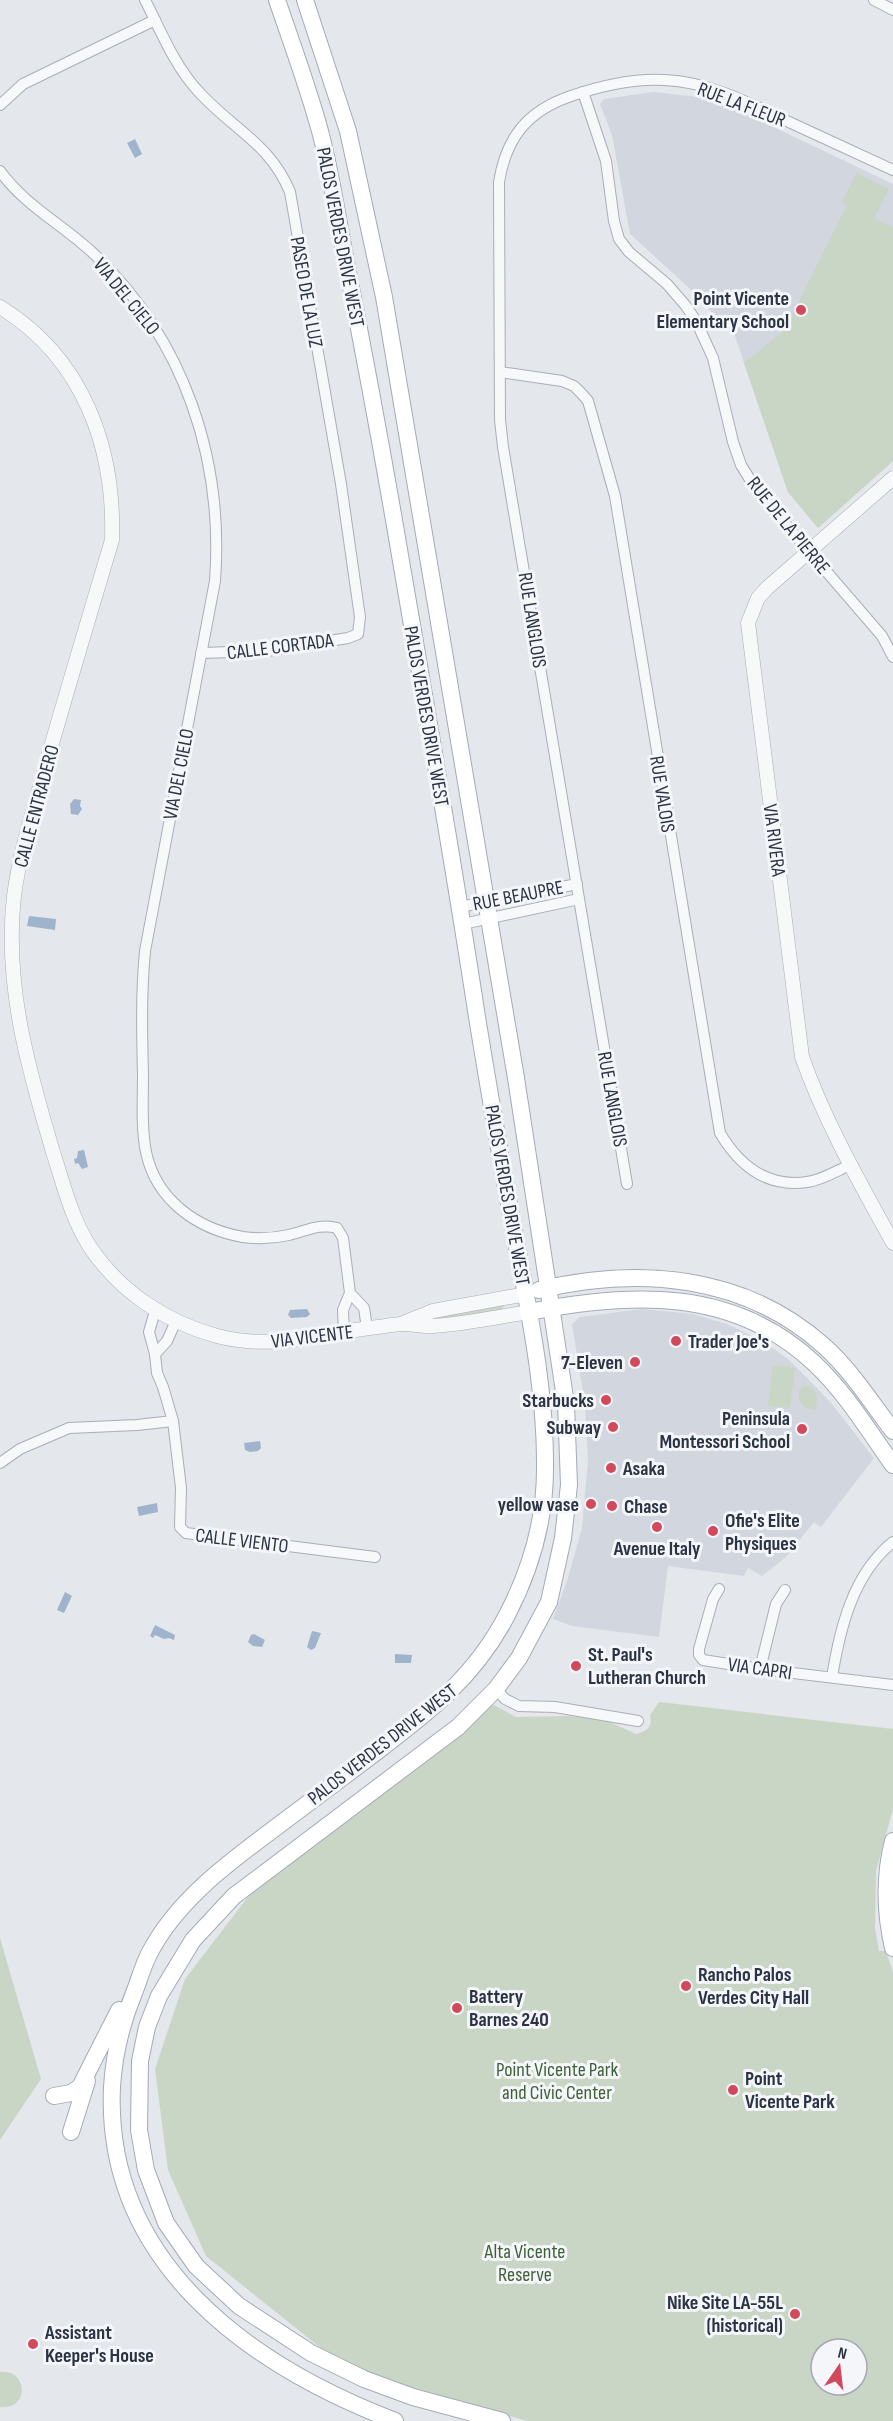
<svg xmlns="http://www.w3.org/2000/svg" width="893" height="2421" font-family="'Sofia Sans Condensed',sans-serif">
  <rect width="100%" height="100%" fill="#e4e7ec"/>
  <g fill="#d2d6de">
    <polygon points="653,92 707,98 725,104 893,184 893,461 818,528 788,492 735,336 685,284 630,234 612,135 600,104 604,99"/>
    <polygon points="642,1309 692,1314 727,1324 764,1342 788,1359 810,1381 832,1404 874,1458 821,1527 814,1522 786,1557 762,1576 748,1568 744,1576 668,1566 659,1637 572,1626 553,1619 567,1581 582,1528 588,1460 585,1404 572,1324 580,1317"/>
  </g>
  <g fill="#c9d6c5" fill-rule="evenodd">
    <polygon points="856,173 889,189 874,218 893,227 893,461 818,528 788,492 744,363 784,331 847,205 842,202"/>
    <polygon points="503,1303 504,1306 502,1309 445,1319 418,1319"/>
    <polygon points="773,1365 795,1368 790,1408 768,1406"/>
    <path d="M803,1386H810C818,1393 817,1400 816,1410L805,1408L799,1400V1391Z"/>
    <path d="M659,1702L893,1729V1809L876,1871L875,1928L879,1951H886L893,1972V2421H527L377,2377L327,2353L206,2256L168,2170L155,2069L185,1979L251,1893L403,1779L489,1706L494,1705L516,1717L567,1716L605,1720L636,1734C647,1731 653,1727 650,1715ZM821,2349H857V2385H821Z"/>
    <polygon points="0,1938 41,2079 0,2140"/>
    <path d="M0,2372C29,2369 29,2411 0,2407Z"/>
  </g>
  <g fill="#9fb4cc">
    <polygon points="135,139 142,154 135,158 127,143"/>
    <polygon points="74,799 81,800 80,806 82,809 78,815 71,814 70,804"/>
    <polygon points="29,916 56,919 55,930 27,926"/>
    <polygon points="84,1150 88,1167 82,1169 78,1163 75,1164 74,1159 77,1158 78,1151"/>
    <polygon points="307,1309 310,1314 307,1317 291,1318 288,1315 290,1310"/>
    <polygon points="260,1441 261,1448 258,1451 250,1452 245,1450 244,1443"/>
    <polygon points="157,1503 158,1512 139,1516 137,1507"/>
    <polygon points="65,1592 72,1596 64,1613 57,1610"/>
    <polygon points="155,1625 175,1635 174,1640 169,1638 164,1639 155,1635 153,1638 150,1636"/>
    <polygon points="312,1631 321,1633 315,1648 311,1650 307,1647"/>
    <polygon points="254,1634 265,1640 262,1647 253,1646 248,1642 251,1635"/>
    <polygon points="395,1654 412,1655 411,1663 395,1663"/>
  </g>
  <g fill="none" stroke-linecap="round" stroke-linejoin="round">
    <defs>
      <g id="minor">
        <path d="M145,0C161,31 174,65 198,91C231,128 270,143 290,192L341,484L360,617L358,634L348,638L267,651L201,653"/>
        <polyline points="874,0 893,10"/>
        <polyline points="583,92 606,161 614,221 619,239 629,252 667,284 686,306 696,321 713,358 733,442 741,465 757,491 882,636 893,657"/>
        <polyline points="0,105 23,84 155,20"/>
        <path d="M0,171C25,206 65,226 95,255C184,340 224,459 215,581L145,951C141,993 142,1033 143,1075C143,1100 141,1128 146,1152C156,1200 197,1229 243,1237C257,1239 275,1238 289,1235C306,1231 320,1223 337,1228L343,1238L350,1293L343,1310L344,1333"/>
        <path d="M500,372L562,381L574,386L582,394L588,401L615,496L720,1133C739,1165 766,1188 807,1182C822,1180 836,1171 850,1165"/>
        <polyline points="460,907 577,884"/>
        <polyline points="463,924 579,899"/>
        <path d="M627,1184L503,447L500,420L499,182C506,138 527,111 571,96C600,86 633,78 665,80C709,82 750,103 789,122C824,138 858,154 893,170"/>
        <polyline points="350,1293 364,1308 367,1328"/>
        <polyline points="155,1311 149,1332 155,1354 157,1373 163,1387 173,1421 181,1488 180,1527 186,1533 375,1557"/>
        <polyline points="155,1354 167,1341 176,1321"/>
        <polyline points="0,1463 20,1449 69,1428 137,1425 173,1421"/>
        <polyline points="719,1589 713,1599 699,1649 699,1655 703,1660 760,1669 893,1685"/>
        <polyline points="760,1669 776,1604 785,1590"/>
        <path d="M832,1677C840,1628 853,1574 893,1542"/>
        <polyline points="496,1689 505,1699 519,1706 555,1707 638,1721"/>
      </g>
      <g id="tertiary">
        <path d="M0,307C83,358 115,447 112,540C90,614 68,687 47,761C35,806 20,850 14,896C4,984 28,1068 53,1152C63,1183 72,1220 90,1247C120,1292 166,1322 217,1336C275,1351 322,1333 378,1327C386,1326 395,1324 403,1324C413,1324 423,1327 433,1326C465,1324 497,1317 529,1312"/>
        <path d="M893,478L767,588L758,598L748,623L802,1057C825,1122 860,1183 893,1243"/>
        <polyline points="403,1323 433,1311 526,1294"/>
      </g>
      <g id="primary">
        <path d="M277,0C292,44 308,87 320,131C332,176 338,222 347,267C364,353 380,439 395,526C423,690 452,853 477,1017C489,1090 501,1163 515,1236C529,1312 546,1391 545,1469C545,1520 531,1569 507,1615C475,1677 429,1712 375,1753C342,1778 308,1803 275,1828C228,1863 176,1901 149,1954C143,1966 139,1980 134,1993C122,2022 114,2054 112,2087C104,2262 249,2365 395,2421"/>
        <polyline points="305,0 348,131 384,297 516,1078 566,1404 569,1485 563,1538 549,1602 519,1658 496,1689 458,1727 234,1896 193,1940 159,1996 147,2027 140,2061 139,2130 146,2170 166,2223 196,2266 239,2306 311,2353 364,2379 413,2397 502,2421"/>
        <path d="M539,1290C639,1266 745,1275 824,1346C851,1370 871,1402 893,1431"/>
        <path d="M529,1312C631,1292 733,1287 814,1363C846,1393 868,1430 893,1465"/>
        <path d="M893,1841C884,1876 885,1913 893,1948"/>
        <polyline points="54,2096 71,2093 80,2087 119,2010"/>
        <polyline points="71,2132 87,2081"/>
      </g>
    </defs>
    <use href="#minor" stroke="#a9aeb7" stroke-width="12"/>
    <use href="#tertiary" stroke="#a9aeb7" stroke-width="15"/>
    <use href="#primary" stroke="#a3abb8" stroke-width="18"/>
    <use href="#minor" stroke="#f7f8fa" stroke-width="10"/>
    <use href="#tertiary" stroke="#f7f8fa" stroke-width="14"/>
    <use href="#primary" stroke="#fff" stroke-width="16"/>
  </g>
  <g fill="#d1495b" stroke="#f4f6f9" stroke-width="2">
    <circle cx="801" cy="310" r="6"/>
    <circle cx="676" cy="1341" r="6"/>
    <circle cx="635" cy="1362" r="6"/>
    <circle cx="606" cy="1400" r="6"/>
    <circle cx="613" cy="1427" r="6"/>
    <circle cx="802" cy="1429" r="6"/>
    <circle cx="611" cy="1468" r="6"/>
    <circle cx="591" cy="1504" r="6"/>
    <circle cx="612" cy="1506" r="6"/>
    <circle cx="657" cy="1527" r="6"/>
    <circle cx="713" cy="1531" r="6"/>
    <circle cx="576" cy="1666" r="6"/>
    <circle cx="686" cy="1986" r="6"/>
    <circle cx="457" cy="2008" r="6"/>
    <circle cx="733" cy="2090" r="6"/>
    <circle cx="795" cy="2314" r="6"/>
    <circle cx="33" cy="2344" r="6"/>
  </g>
  <g text-anchor="middle" stroke-width="6" stroke-linejoin="round" paint-order="stroke">
    <g font-size="20" fill="#2b3445" stroke="#f4f6f9">
      <text transform="translate(742 104) rotate(21)" y="7">RUE LA FLEUR</text>
      <text transform="translate(341 237) rotate(79)" y="7">PALOS VERDES DRIVE WEST</text>
      <text transform="translate(307 292) rotate(80)" y="7">PASEO DE LA LUZ</text>
      <text transform="translate(127 296) rotate(51)" y="7">VIA DEL CIELO</text>
      <text transform="translate(789 525) rotate(51)" y="7">RUE DE LA PIERRE</text>
      <text transform="translate(533 620) rotate(81)" y="7">RUE LANGLOIS</text>
      <text transform="translate(280 646) rotate(-7)" y="7">CALLE CORTADA</text>
      <text transform="translate(427 716) rotate(80)" y="7">PALOS VERDES DRIVE WEST</text>
      <text transform="translate(178 774) rotate(-79)" y="7">VIA DEL CIELO</text>
      <text transform="translate(663 794) rotate(81)" y="7">RUE VALOIS</text>
      <text transform="translate(36 806) rotate(-75)" y="7">CALLE ENTRADERO</text>
      <text transform="translate(775 840) rotate(83)" y="7">VIA RIVERA</text>
      <text transform="translate(518 895) rotate(-11)" y="7">RUE BEAUPRE</text>
      <text transform="translate(613 1099) rotate(80)" y="7">RUE LANGLOIS</text>
      <text transform="translate(508 1195) rotate(80)" y="7">PALOS VERDES DRIVE WEST</text>
      <text transform="translate(312 1336) rotate(-7)" y="7">VIA VICENTE</text>
      <text transform="translate(242 1540) rotate(7)" y="7">CALLE VIENTO</text>
      <text transform="translate(760 1668) rotate(8)" y="7">VIA CAPRI</text>
      <text transform="translate(382 1744) rotate(-38)" y="7">PALOS VERDES DRIVE WEST</text>
    </g>
    <g font-size="20" font-weight="bold" fill="#2b3445" stroke="#f4f6f9" text-anchor="start">
      <text x="789" y="305" text-anchor="end">Point Vicente<tspan x="789" dy="23">Elementary School</tspan></text>
      <text x="688" y="1348">Trader Joe's</text>
      <text x="623" y="1369" text-anchor="end">7-Eleven</text>
      <text x="594" y="1407" text-anchor="end">Starbucks</text>
      <text x="790" y="1425" text-anchor="end">Peninsula<tspan x="790" dy="23">Montessori School</tspan></text>
      <text x="601" y="1434" text-anchor="end">Subway</text>
      <text x="623" y="1475">Asaka</text>
      <text x="579" y="1511" text-anchor="end">yellow vase</text>
      <text x="624" y="1513">Chase</text>
      <text x="725" y="1527">Ofie's Elite<tspan x="725" dy="23">Physiques</tspan></text>
      <text x="657" y="1555" text-anchor="middle">Avenue Italy</text>
      <text x="588" y="1661">St. Paul's<tspan x="588" dy="23">Lutheran Church</tspan></text>
      <text x="698" y="1981">Rancho Palos<tspan x="698" dy="23">Verdes City Hall</tspan></text>
      <text x="469" y="2003">Battery<tspan x="469" dy="23">Barnes 240</tspan></text>
      <text x="745" y="2085">Point<tspan x="745" dy="23">Vicente Park</tspan></text>
      <text x="783" y="2309" text-anchor="end">Nike Site LA-55L<tspan x="783" dy="23">(historical)</tspan></text>
      <text x="45" y="2339">Assistant<tspan x="45" dy="23">Keeper's House</tspan></text>
    </g>
    <g font-size="20" fill="#3f6138" stroke="#f4f6f9">
      <text x="557" y="2076">Point Vicente Park<tspan x="557" dy="23">and Civic Center</tspan></text>
      <text x="525" y="2258">Alta Vicente<tspan x="525" dy="23">Reserve</tspan></text>
    </g>
  </g>
  <g transform="translate(839 2367) rotate(14)"><circle r="28" fill="#f4f6f9" stroke="#a4a8b1" stroke-width="1.5"/>
  <path d="M0-4.5L10 22L0 15L-10 22Z" fill="#d1495b"/>
  <text y="-9" font-size="16" font-weight="bold" text-anchor="middle" fill="#2b3445">N</text>
  </g>
</svg>
